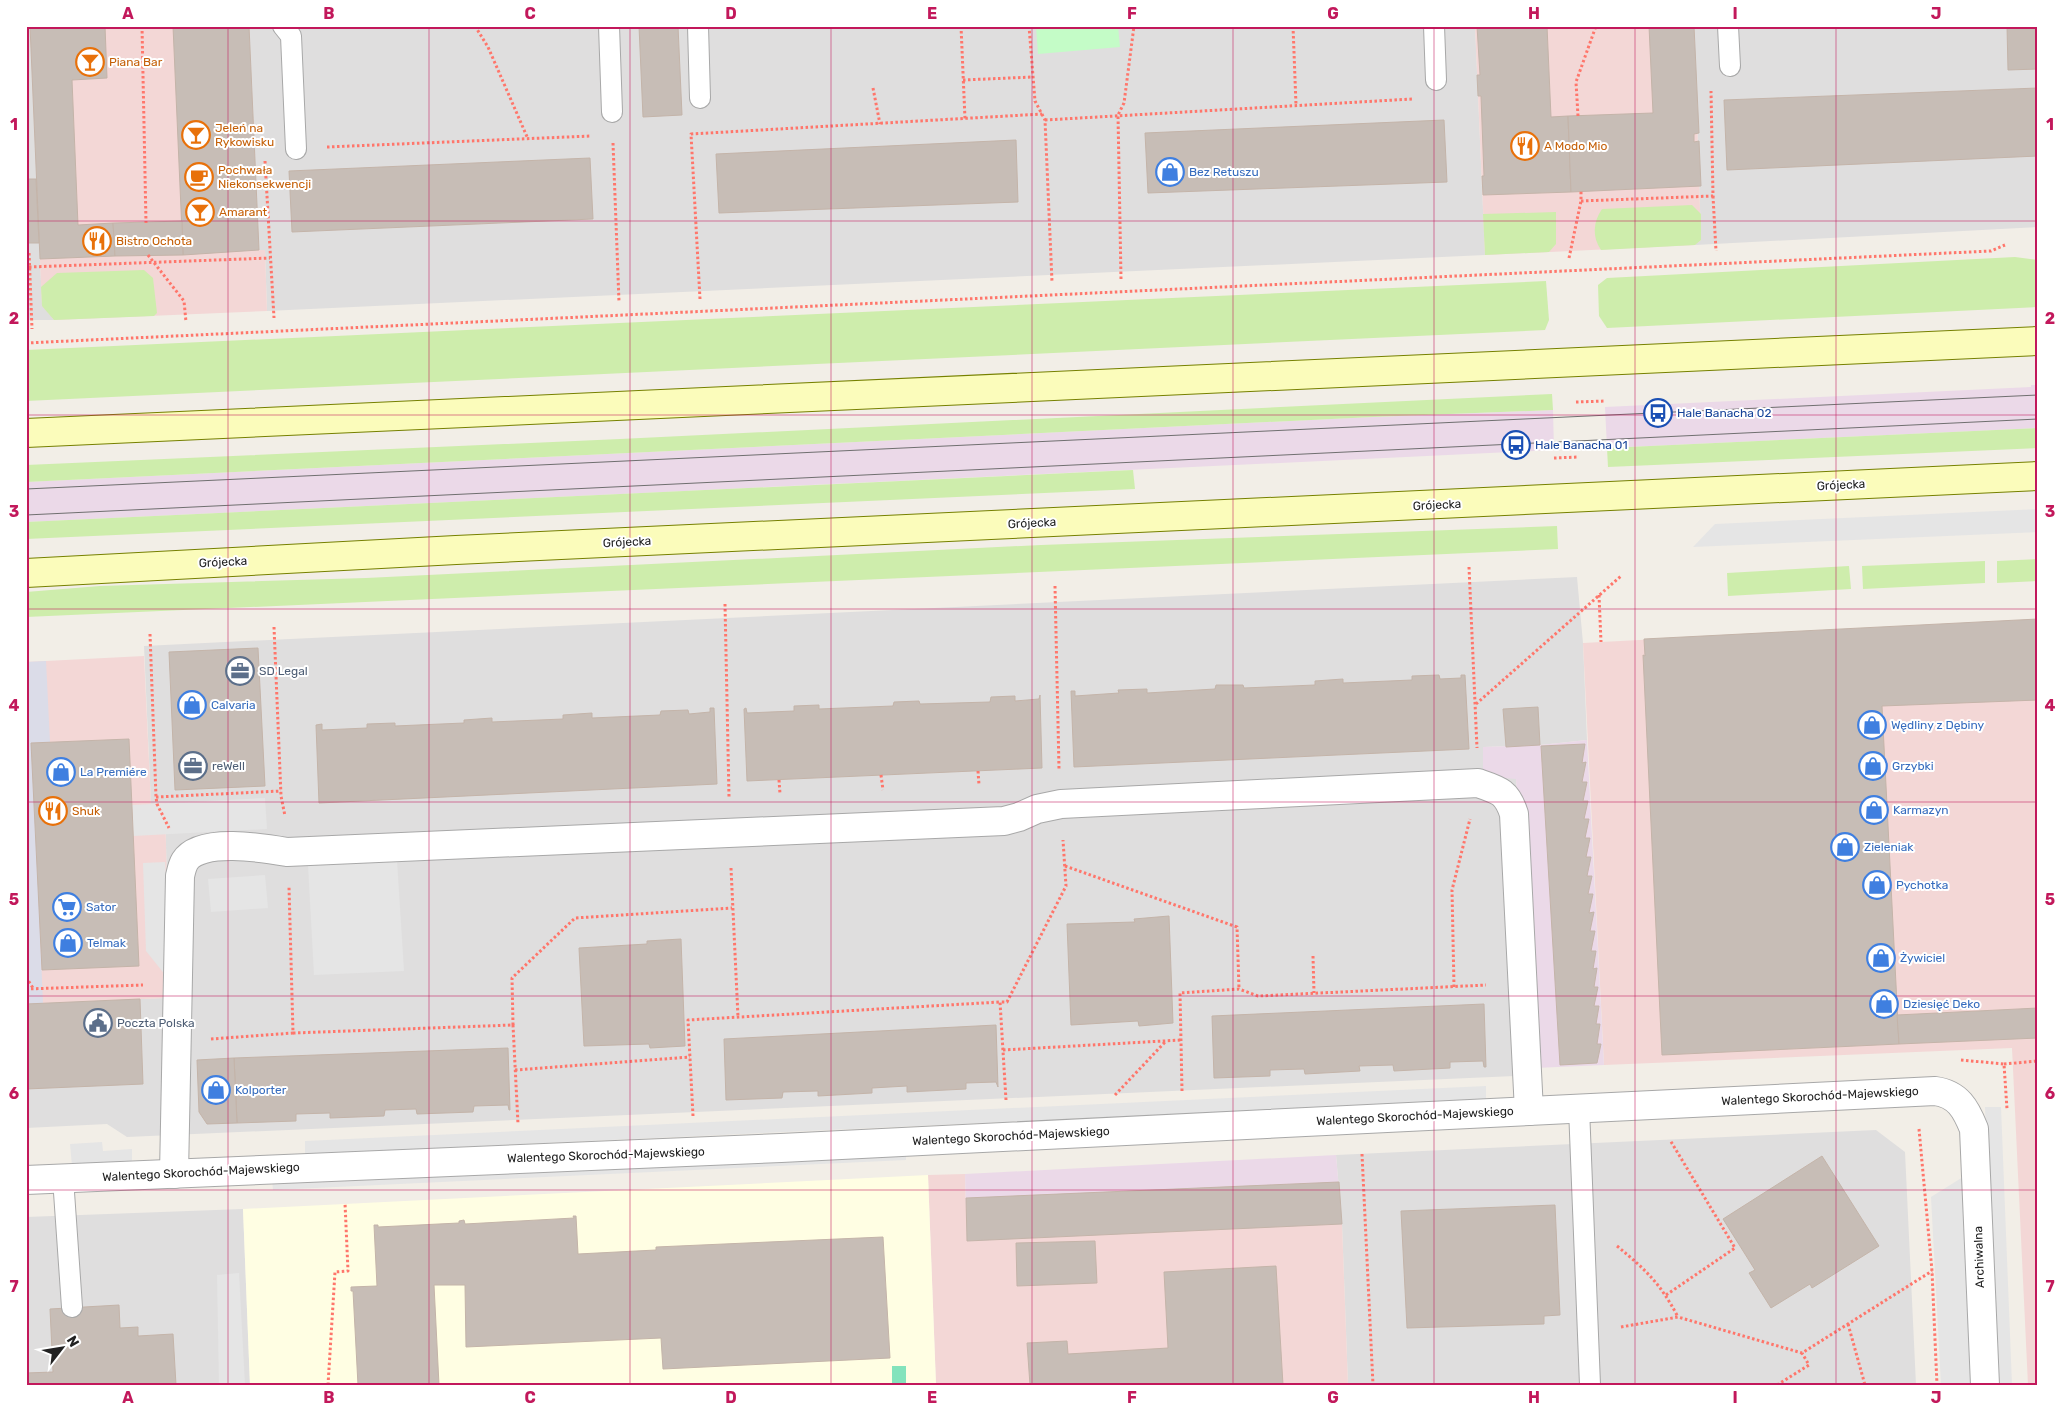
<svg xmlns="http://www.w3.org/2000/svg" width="2064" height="1411" font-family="Rubik,sans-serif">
  <rect width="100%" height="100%" fill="#f2eee7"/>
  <g fill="#dfdede">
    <polygon points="26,26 30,26 42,305 54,320 26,320"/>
    <polygon points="249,26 1475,26 1485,255 267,311 265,250 259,250"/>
    <polygon points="1694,26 2038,26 2038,227 1695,245 1701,240"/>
    <polygon points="1577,577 1583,643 1587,740 1540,745 1483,747 1516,779 1536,1075 127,1137 107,1124 26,1128 26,1004 165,998 167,887 165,803 151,804 144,646"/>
    <polygon points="1876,1130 1905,1152 1916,1385 1348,1385 1342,1224 1336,1155"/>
    <polygon points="243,1209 250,1385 26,1385 26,1217"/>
  </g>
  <g fill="#f3d7d6">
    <polygon points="30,26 249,26 259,250 265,250 267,311 54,320 42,306"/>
    <polygon points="1475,26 1694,26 1701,240 1695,245 1485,255"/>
    <polygon points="2038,619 2038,1385 2028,1385 2012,1048 1604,1065 1583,643"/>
    <polygon points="144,656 151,804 165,803 167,887 165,998 26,1004 26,662"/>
    <polygon points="965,1174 967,1240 1342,1224 1348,1385 936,1385 928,1175"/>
  </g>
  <g fill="#ebd9e8">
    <polygon points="2031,385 2038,385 2038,428 1607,448 1605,407 2031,387"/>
    <polygon points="1553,410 1554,450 26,522 26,482 1373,417"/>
    <polygon points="1587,740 1604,1065 1535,1068 1516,779 1483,776 1483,747 1540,745"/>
    <polygon points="1336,1155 1342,1224 967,1241 965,1174"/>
  </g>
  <polygon fill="#fffee3" points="928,1175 936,1385 250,1385 243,1209"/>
  <g fill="#ceedac">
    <path d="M1692,205L1701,214V240L1695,245L1601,250C1592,237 1593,222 1602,209Z"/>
    <polygon points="1556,212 1556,244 1549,252 1485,255 1483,214"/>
    <polygon points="2015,257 2038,260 2038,307 1607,328 1599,316 1598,285 1607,278"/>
    <polygon points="144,270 153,278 157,313 154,316 54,320 42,306 41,287 57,273"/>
    <polygon points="1546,281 1549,320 1545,330 26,401 26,350"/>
    <polygon points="1552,394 1553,410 1373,417 26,482 26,465 620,439"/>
    <polygon points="2038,428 2038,448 1608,467 1607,448"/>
    <polygon points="1133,470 1135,489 26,539 26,522"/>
    <polygon points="1557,526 1558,549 26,617 26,592 100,586 366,578 1041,545"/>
    <polygon points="2038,559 2038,581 1997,583 1997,561"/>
    <polygon points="1985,561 1985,583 1863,589 1862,566"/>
    <polygon points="1849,566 1851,589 1728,596 1727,573"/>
  </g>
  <polygon fill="#c4fcc7" points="1036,26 1118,26 1120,47 1038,54"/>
  <rect fill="#83e3bc" x="892" y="1366" width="14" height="19"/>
  <g fill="#e5e5e5">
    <polygon points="2038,509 2038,532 1693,547 1715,524"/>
    <polygon points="265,798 267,829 133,836 132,805"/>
    <polygon points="397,860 404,971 314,975 308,865"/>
    <polygon points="165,862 167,887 166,976 146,951 143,863"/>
    <polygon points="265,875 268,908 211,912 208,879"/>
    <polygon points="1486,1086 1486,1100 305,1154 305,1141"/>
    <polygon points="1985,1107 2001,1107 2012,1385 1996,1385"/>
    <polygon points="102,1142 103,1151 132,1149 132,1162 72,1166 70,1144"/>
    <polygon points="906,1150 906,1160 273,1190 272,1180"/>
    <polygon points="1963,1177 1972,1385 1941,1385 1931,1197"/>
    <polygon points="239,1273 245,1385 219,1385 217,1275"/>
  </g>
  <polygon fill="#dbdce8" points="46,661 50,742 32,743 43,1004 26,1004 26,662"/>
  <g fill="#c7bdb6" stroke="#c4b4a9">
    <polygon points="30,26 105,26 107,78 72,80 78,225 113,223 115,256 40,259"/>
    <polygon points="173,26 249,26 259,250 183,255"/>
    <polygon points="639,26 678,26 682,115 643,117"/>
    <polygon points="1477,26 1547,26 1551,117 1568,116 1571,192 1483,195 1482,176 1484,176 1481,96 1478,96 1477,75 1480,75"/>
    <polygon points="1649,26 1694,26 1699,133 1694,134 1694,142 1699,141 1701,186 1571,192 1568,116 1653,113"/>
    <polygon points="2007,26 2038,26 2038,69 2008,70"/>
    <polygon points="2038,88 2038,156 1727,170 1724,100"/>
    <polygon points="1444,120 1447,182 1148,193 1145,133"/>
    <polygon points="1016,140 1018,202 719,213 716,154"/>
    <polygon points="590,158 593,219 292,232 289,171"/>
    <polygon points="26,179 36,179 39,243 26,243"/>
    <polygon points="182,221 183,255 115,256 113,223"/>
    <polygon points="2038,619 2038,700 1882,706 1899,1044 1662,1055 1643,655 1645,656 1644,639"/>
    <polygon points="258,648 265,786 175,790 169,652"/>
    <polygon points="1439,675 1440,679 1461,678 1461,675 1465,675 1469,749 1074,767 1071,691 1075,691 1075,696 1119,693 1118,690 1147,689 1147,693 1215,689 1216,685 1243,685 1244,688 1315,685 1315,681 1343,679 1343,683 1412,680 1412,676"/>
    <polygon points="1040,695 1042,768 747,781 744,709 746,708 747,713 794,711 794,706 819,705 819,709 893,706 894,702 919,701 920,704 990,702 991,697 1015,696 1015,701 1039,699"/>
    <polygon points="1538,707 1540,745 1506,747 1503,709"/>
    <polygon points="710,708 714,708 717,784 319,803 316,725 322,724 322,730 367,728 367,724 395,723 395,726 464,723 464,720 492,718 492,722 563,719 563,715 592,713 592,718 660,715 661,711 688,710 689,714 710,712"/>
    <polygon points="129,739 139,966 42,970 31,743"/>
    <polygon points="1585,744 1582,763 1586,762 1582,782 1587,782 1583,801 1588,801 1584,819 1589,819 1585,838 1590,838 1586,857 1591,857 1587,876 1592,876 1588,894 1593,894 1589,913 1594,912 1590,931 1595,931 1591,951 1596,951 1593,969 1597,968 1594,987 1598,987 1594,1006 1599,1006 1596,1024 1600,1024 1597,1044 1601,1044 1597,1063 1560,1065 1541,746"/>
    <polygon points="1169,916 1173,1023 1139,1026 1138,1021 1071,1025 1067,924 1135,922 1134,919"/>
    <polygon points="681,939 685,1046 650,1048 649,1044 584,1046 579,948 647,944 647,941"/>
    <polygon points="140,999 143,1084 26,1089 26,1004"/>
    <polygon points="1484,1004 1486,1067 1484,1067 1483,1061 1450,1062 1450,1068 1394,1071 1393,1065 1359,1066 1360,1071 1305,1074 1304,1069 1270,1070 1270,1076 1214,1078 1212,1016"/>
    <polygon points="2038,1008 2038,1038 1899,1044 1897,1015"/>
    <polygon points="996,1025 998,1087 996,1082 966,1083 966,1089 907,1092 907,1086 872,1088 872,1093 818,1096 818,1091 783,1092 782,1098 726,1100 724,1039"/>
    <polygon points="508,1048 510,1110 509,1110 508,1105 474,1106 473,1112 417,1114 416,1109 385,1110 384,1116 330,1118 330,1113 296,1114 296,1121 237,1123 234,1058"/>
    <polygon points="234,1058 237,1123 207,1124 199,1112 197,1060"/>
    <polygon points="1822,1156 1879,1246 1812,1288 1810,1284 1771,1308 1749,1273 1755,1270 1723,1219"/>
    <polygon points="1339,1182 1342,1224 967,1241 966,1198"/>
    <polygon points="1555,1205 1560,1315 1544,1316 1544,1324 1407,1328 1401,1211"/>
    <polygon points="573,1216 576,1216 578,1254 656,1250 656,1247 883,1237 890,1358 663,1369 661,1338 466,1347 465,1285 434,1285 439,1385 358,1385 353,1291 351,1291 351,1287 377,1286 374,1225 378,1225 378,1227 459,1223 459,1221 464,1220 465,1224 574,1218"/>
    <polygon points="1095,1241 1097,1283 1017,1286 1016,1243"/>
    <polygon points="1276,1266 1283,1385 1030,1385 1027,1343 1067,1341 1068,1354 1168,1348 1164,1272"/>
    <polygon points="119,1305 120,1328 138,1327 138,1336 173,1334 176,1385 26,1385 26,1373 53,1372 50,1309"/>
  </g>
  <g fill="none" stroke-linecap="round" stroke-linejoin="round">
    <defs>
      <g id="service">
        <polyline points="283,26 291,36 296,149"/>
        <polyline points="609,26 612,112"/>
        <polyline points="698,26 700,98"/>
        <polyline points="1434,26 1436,80"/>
        <polyline points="1728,26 1730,66"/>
        <polyline points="1579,1108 1590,1385"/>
        <polyline points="63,1178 72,1307"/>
      </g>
      <g id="minor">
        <path d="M174,1174L180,876C181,872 182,866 185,861C200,837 264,848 287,852L1004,821L1019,817L1037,809L1061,804L1478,783C1499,790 1507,792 1514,814L1529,1111"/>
        <path d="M26,1180L781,1148L1935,1091C1958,1094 1966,1109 1974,1129L1985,1385"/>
      </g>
      <g id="secondary">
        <polyline points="26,433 2038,341"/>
        <polyline points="26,573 456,550 2038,476"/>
      </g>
    </defs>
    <use href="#service" stroke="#a8a8a8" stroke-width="22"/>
    <use href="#minor" stroke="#a8a8a8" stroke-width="30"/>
    <use href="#secondary" stroke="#768000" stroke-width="30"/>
    <g stroke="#ff766b" stroke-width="3" stroke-dasharray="2.5 2.5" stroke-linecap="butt">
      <polyline points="142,26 146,223"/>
      <polyline points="475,26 488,47 528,139"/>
      <polyline points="961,26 965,119"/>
      <polyline points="1029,26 1035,101 1045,120 1052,282"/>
      <polyline points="1293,26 1296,105"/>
      <polyline points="963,80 1033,77"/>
      <polyline points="873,88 880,124"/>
      <polyline points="1578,116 1576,82 1596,26"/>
      <polyline points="1045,120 1412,99"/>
      <polyline points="613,143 619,302"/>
      <polyline points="327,147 591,136"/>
      <polyline points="265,161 274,318"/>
      <polyline points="1713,196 1716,251"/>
      <polyline points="1581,201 1713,196 1711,91"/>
      <polyline points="26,251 29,251 32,329"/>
      <polyline points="148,255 184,301 186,322"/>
      <polyline points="1569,258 1581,201 1581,191"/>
      <polyline points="29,267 270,258"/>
      <polyline points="1121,279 1118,115 1124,103 1134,26"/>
      <polyline points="700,299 691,134 1042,114"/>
      <polyline points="26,343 1991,251 2005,245"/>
      <polyline points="1576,402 1605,401"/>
      <polyline points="1554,458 1579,457"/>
      <polyline points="1469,567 1477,748"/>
      <polyline points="1055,586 1059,769"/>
      <polyline points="1599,595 1601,642"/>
      <polyline points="725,604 729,797"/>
      <polyline points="274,627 281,796 285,816"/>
      <polyline points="150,634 156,797 157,804 169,828"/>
      <polyline points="1476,704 1621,576"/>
      <polyline points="978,771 979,785"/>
      <polyline points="881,775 883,790"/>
      <polyline points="779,780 780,794"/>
      <polyline points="156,797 281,791"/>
      <polyline points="1065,866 1237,927 1239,989"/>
      <polyline points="731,868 738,1017"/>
      <polyline points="1313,956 1314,993"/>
      <polyline points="26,977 33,988"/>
      <polyline points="1454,987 1452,890 1470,819"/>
      <polyline points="26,989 143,985"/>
      <polyline points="513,1025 512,978 575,918 732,908"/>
      <polyline points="293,1033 513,1025 518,1124"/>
      <polyline points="211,1039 293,1033 289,887"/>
      <polyline points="1003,1050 1181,1040"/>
      <polyline points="1961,1060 2004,1064 2007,1109"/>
      <polyline points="2004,1064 2038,1061"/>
      <polyline points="515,1070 690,1057"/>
      <polyline points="1182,1091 1180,993 1239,989 1258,996 1486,985"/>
      <polyline points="1115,1095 1166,1041"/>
      <polyline points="1006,1100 1000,1002 1007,1002 1066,886 1063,840"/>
      <polyline points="693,1116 688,1020 1000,1002"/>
      <polyline points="1919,1129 1932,1271 1937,1385"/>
      <polyline points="1362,1154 1373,1385"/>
      <path d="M1617,1246C1646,1270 1660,1283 1678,1317"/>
      <polyline points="1666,1295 1735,1248 1670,1140"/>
      <polyline points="1848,1324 1865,1385"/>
      <polyline points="1621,1327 1678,1317 1802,1353 1932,1271"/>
      <polyline points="328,1385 335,1272 348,1271 345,1203"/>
      <polyline points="1777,1385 1809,1365 1802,1353"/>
    </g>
    <use href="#service" stroke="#fff" stroke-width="20"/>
    <use href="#minor" stroke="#fff" stroke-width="28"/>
    <use href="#secondary" stroke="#fbfcbb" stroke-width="28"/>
    <g stroke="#6f6f6f" stroke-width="1">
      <polyline points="26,489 2038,395"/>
      <polyline points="26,515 2038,419"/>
    </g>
  </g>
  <path fill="none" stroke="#c2185b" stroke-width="1" stroke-opacity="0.55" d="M228,26V1385M429,26V1385M630,26V1385M831,26V1385M1032,26V1385M1233,26V1385M1434,26V1385M1635,26V1385M1836,26V1385M26,221H2038M26,415H2038M26,609H2038M26,802H2038M26,996H2038M26,1190H2038"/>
  <defs>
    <symbol id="bar-ring" viewBox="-11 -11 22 22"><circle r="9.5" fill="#fff" stroke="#e8710a" stroke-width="1.5"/><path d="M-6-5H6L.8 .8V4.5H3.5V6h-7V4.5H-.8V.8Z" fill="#e8710a"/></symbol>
    <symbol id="restaurant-ring" viewBox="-11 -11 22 22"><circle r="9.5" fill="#fff" stroke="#e8710a" stroke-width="1.5"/><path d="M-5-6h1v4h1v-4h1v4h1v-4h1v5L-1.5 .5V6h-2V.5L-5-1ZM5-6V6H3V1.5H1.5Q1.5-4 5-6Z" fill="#e8710a"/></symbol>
    <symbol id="shop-ring" viewBox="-11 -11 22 22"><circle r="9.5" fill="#fff" stroke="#3f7fe0" stroke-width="1.5"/><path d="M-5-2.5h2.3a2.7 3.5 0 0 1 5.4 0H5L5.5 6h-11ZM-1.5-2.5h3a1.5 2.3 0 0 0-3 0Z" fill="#3f7fe0"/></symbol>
    <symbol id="cafe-ring" viewBox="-11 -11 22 22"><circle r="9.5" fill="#fff" stroke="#e8710a" stroke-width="1.5"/><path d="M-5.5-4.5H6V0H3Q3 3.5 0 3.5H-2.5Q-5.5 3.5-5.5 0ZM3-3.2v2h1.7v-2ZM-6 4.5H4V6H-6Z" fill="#e8710a"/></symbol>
    <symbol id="bus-ring" viewBox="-11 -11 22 22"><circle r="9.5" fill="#fff" stroke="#1a4fb4" stroke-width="1.5"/><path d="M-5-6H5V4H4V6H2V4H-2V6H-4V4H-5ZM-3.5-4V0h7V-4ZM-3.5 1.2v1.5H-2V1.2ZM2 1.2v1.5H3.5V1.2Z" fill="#1a4fb4"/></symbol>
    <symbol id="office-ring" viewBox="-11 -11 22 22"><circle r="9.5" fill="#fff" stroke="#5c6f8a" stroke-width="1.5"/><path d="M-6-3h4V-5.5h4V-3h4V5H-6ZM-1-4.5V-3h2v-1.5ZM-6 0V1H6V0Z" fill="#5c6f8a"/></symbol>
    <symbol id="supermarket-ring" viewBox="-11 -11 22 22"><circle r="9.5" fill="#fff" stroke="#3f7fe0" stroke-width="1.5"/><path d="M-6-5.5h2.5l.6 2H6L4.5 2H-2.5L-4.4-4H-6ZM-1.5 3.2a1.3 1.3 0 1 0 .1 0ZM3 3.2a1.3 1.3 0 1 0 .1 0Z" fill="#3f7fe0"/></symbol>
    <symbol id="civic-ring" viewBox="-11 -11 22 22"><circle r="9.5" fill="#fff" stroke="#5c6f8a" stroke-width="1.5"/><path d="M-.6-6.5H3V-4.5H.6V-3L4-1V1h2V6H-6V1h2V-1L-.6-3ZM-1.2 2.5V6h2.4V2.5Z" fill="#5c6f8a"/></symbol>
  </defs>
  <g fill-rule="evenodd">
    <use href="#bar-ring" x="74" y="46" width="32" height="32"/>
    <use href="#bar-ring" x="180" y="119" width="32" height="32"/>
    <use href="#restaurant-ring" x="1509" y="130" width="32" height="32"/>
    <use href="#shop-ring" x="1154" y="156" width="32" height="32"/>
    <use href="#cafe-ring" x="183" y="161" width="32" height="32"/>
    <use href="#bar-ring" x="184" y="196" width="32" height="32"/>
    <use href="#restaurant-ring" x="81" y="225" width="32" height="32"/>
    <use href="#bus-ring" x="1642" y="397" width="32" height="32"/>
    <use href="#bus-ring" x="1500" y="429" width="32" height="32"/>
    <use href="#office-ring" x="224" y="655" width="32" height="32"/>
    <use href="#shop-ring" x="176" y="689" width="32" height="32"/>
    <use href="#shop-ring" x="1856" y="709" width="32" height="32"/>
    <use href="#office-ring" x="177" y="750" width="32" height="32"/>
    <use href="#shop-ring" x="1857" y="750" width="32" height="32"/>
    <use href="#shop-ring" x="45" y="756" width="32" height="32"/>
    <use href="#shop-ring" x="1858" y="794" width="32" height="32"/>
    <use href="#restaurant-ring" x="37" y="795" width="32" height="32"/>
    <use href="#shop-ring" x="1829" y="831" width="32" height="32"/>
    <use href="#shop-ring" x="1861" y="869" width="32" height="32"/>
    <use href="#supermarket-ring" x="51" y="891" width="32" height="32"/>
    <use href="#shop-ring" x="52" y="927" width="32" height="32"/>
    <use href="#shop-ring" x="1865" y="942" width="32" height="32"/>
    <use href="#shop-ring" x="1868" y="988" width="32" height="32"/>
    <use href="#civic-ring" x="82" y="1007" width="32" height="32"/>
    <use href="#shop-ring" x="200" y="1074" width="32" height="32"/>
  </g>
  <g text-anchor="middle" stroke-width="4" stroke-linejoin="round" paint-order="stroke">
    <g font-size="12" fill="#c56008" stroke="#fff" text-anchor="start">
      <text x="109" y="66">Piana Bar</text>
      <text x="215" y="132">Jeleń na<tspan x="215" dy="14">Rykowisku</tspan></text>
      <text x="1544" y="150">A Modo Mio</text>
      <text x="218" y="174">Pochwała<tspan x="218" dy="14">Niekonsekwencji</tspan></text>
      <text x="219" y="216">Amarant</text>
      <text x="116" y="245">Bistro Ochota</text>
      <text x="72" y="815">Shuk</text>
    </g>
    <g font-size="12" fill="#366cbe" stroke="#fff" text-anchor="start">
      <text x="1189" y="176">Bez Retuszu</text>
      <text x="211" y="709">Calvaria</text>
      <text x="1891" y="729">Wędliny z Dębiny</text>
      <text x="1892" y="770">Grzybki</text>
      <text x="80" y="776">La Premiére</text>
      <text x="1893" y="814">Karmazyn</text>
      <text x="1864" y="851">Zieleniak</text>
      <text x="1896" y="889">Pychotka</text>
      <text x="86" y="911">Sator</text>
      <text x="87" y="947">Telmak</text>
      <text x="1900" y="962">Żywiciel</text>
      <text x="1903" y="1008">Dziesięć Deko</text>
      <text x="235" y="1094">Kolporter</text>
    </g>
    <g font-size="12" fill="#164399" stroke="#fff" text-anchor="start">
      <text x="1677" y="417">Hale Banacha 02</text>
      <text x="1535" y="449">Hale Banacha 01</text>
    </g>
    <g font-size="12" fill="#212121" stroke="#fff">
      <text transform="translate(1841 485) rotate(-3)" y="4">Grójecka</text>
      <text transform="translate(1437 505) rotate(-3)" y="4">Grójecka</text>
      <text transform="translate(1032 523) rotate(-3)" y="4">Grójecka</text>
      <text transform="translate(627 542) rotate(-3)" y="4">Grójecka</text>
      <text transform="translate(223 562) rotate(-3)" y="4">Grójecka</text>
      <text transform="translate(1820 1096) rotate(-3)" y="4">Walentego Skorochód-Majewskiego</text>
      <text transform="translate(1415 1116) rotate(-3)" y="4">Walentego Skorochód-Majewskiego</text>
      <text transform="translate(1011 1136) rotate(-3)" y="4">Walentego Skorochód-Majewskiego</text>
      <text transform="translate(606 1155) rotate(-2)" y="4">Walentego Skorochód-Majewskiego</text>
      <text transform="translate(201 1172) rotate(-3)" y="4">Walentego Skorochód-Majewskiego</text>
      <text transform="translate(1979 1257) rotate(-92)" y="4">Archiwalna</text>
    </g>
    <g font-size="12" fill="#4e5e75" stroke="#fff" text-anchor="start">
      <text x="259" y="675">SD Legal</text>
      <text x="212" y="770">reWell</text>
      <text x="117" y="1027">Poczta Polska</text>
    </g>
  </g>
  <rect width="2064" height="1411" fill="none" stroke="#ffffff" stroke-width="55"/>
  <g transform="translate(62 1348) rotate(59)" stroke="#ffffff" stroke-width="4" paint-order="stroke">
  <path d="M0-4L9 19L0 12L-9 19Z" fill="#212121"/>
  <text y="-8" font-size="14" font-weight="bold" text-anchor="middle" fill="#212121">N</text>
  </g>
  <rect x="28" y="28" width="2008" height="1356" fill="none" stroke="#c2185b" stroke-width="2"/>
  <g font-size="16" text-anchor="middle" font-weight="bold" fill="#c2185b">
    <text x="128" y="19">A</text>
    <text x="329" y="19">B</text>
    <text x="530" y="19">C</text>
    <text x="731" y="19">D</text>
    <text x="932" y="19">E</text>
    <text x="1132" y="19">F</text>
    <text x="1333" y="19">G</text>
    <text x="1534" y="19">H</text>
    <text x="1735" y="19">I</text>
    <text x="1936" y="19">J</text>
    <text x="14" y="130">1</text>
    <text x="2050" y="130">1</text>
    <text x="14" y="324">2</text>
    <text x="2050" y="324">2</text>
    <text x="14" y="517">3</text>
    <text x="2050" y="517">3</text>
    <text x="14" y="711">4</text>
    <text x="2050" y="711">4</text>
    <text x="14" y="905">5</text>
    <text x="2050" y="905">5</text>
    <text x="14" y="1099">6</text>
    <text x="2050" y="1099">6</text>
    <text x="14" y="1292">7</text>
    <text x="2050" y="1292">7</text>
    <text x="128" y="1403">A</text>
    <text x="329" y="1403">B</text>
    <text x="530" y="1403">C</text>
    <text x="731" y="1403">D</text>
    <text x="932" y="1403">E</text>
    <text x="1132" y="1403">F</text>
    <text x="1333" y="1403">G</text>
    <text x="1534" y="1403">H</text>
    <text x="1735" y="1403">I</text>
    <text x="1936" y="1403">J</text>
  </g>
</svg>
